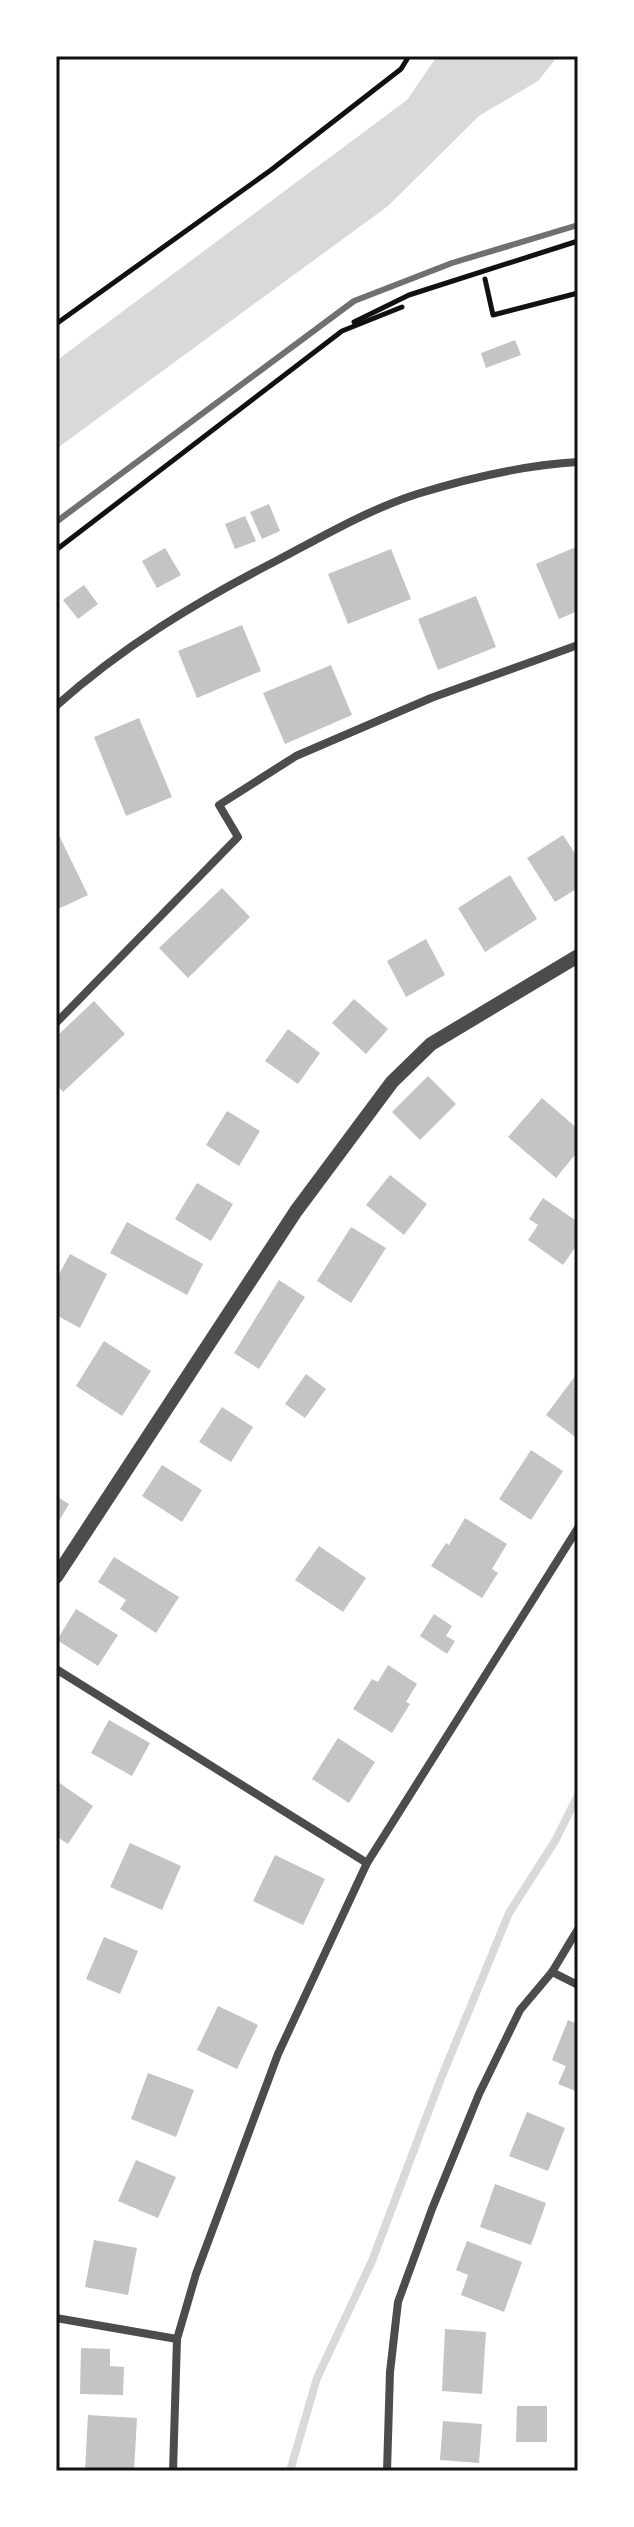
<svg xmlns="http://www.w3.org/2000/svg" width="634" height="2527" font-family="Roboto,sans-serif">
  <rect width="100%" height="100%" fill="#fff"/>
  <polygon fill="#d9d9d9" points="437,56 558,56 538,81 479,116 388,206 56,449 56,361 407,100"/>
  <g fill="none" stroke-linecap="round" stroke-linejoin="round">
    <polyline stroke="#d9d9d9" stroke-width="8" points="290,2471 317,2378 372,2261 440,2081 509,1913 555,1841 578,1795"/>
  </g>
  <g fill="#c4c4c4">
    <polygon points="515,340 521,355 486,368 481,353"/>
    <polygon points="269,504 280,531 262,539 250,512"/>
    <polygon points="245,516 256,541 235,549 225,524"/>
    <polygon points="578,546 578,611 559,619 536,564"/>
    <polygon points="165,548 181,575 157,588 142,561"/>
    <polygon points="391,549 411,599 348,624 328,574"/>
    <polygon points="84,585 98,604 78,619 63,600"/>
    <polygon points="476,596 496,647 438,670 418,619"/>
    <polygon points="242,625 261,671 197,698 178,651"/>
    <polygon points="331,665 352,715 285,744 263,693"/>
    <polygon points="139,718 172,797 126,816 94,737"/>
    <polygon points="56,829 88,895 56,910"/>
    <polygon points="563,835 578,858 578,888 555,902 527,858"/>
    <polygon points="510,875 537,919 485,952 458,908"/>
    <polygon points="222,888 250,917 188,978 159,948"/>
    <polygon points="426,939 445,975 406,997 387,961"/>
    <polygon points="354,999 388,1029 366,1054 332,1023"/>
    <polygon points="94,1001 125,1034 63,1092 56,1084 56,1037"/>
    <polygon points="288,1029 320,1053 298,1084 265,1061"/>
    <polygon points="428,1076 456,1104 420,1140 392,1112"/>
    <polygon points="542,1098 578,1129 578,1151 556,1178 508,1137"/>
    <polygon points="227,1111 260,1131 239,1166 206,1145"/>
    <polygon points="390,1175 427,1204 404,1235 366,1205"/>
    <polygon points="197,1183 233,1204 211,1241 175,1219"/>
    <polygon points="543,1198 578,1222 578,1243 563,1265 528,1240 538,1225 529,1219"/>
    <polygon points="127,1222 203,1264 187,1295 110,1253"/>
    <polygon points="351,1227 386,1248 351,1303 317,1281"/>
    <polygon points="70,1254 107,1274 80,1328 56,1315 56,1280"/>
    <polygon points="279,1280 305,1297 259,1369 234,1353"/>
    <polygon points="104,1341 151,1371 122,1416 76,1386"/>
    <polygon points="306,1374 326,1389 305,1418 285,1404"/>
    <polygon points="576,1375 578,1376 578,1439 546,1415"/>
    <polygon points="222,1407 253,1427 231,1462 199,1442"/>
    <polygon points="531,1450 563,1471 531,1520 499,1499"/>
    <polygon points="162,1465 202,1490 182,1522 142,1496"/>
    <polygon points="56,1496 69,1504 56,1526"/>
    <polygon points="465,1518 507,1544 492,1569 498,1573 482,1598 431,1566 446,1543 449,1545"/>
    <polygon points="319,1546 366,1578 343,1612 295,1580"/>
    <polygon points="114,1557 179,1597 156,1633 120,1609 126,1600 98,1582"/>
    <polygon points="76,1609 118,1635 98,1666 57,1640"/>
    <polygon points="434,1614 452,1626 446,1636 455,1641 447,1654 420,1636"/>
    <polygon points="388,1665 417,1684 406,1702 410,1704 392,1733 353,1709 372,1679 378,1682"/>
    <polygon points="109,1720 150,1743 132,1776 91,1753"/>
    <polygon points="338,1738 375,1762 349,1803 312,1779"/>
    <polygon points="58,1782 93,1806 68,1844 56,1836"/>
    <polygon points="130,1843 181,1866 162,1910 110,1887"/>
    <polygon points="275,1855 325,1879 303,1925 253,1901"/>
    <polygon points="104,1937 138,1951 120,1994 86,1979"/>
    <polygon points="218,2006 258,2025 237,2069 197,2050"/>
    <polygon points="568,2020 578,2024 578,2092 558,2084 566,2066 552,2060"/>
    <polygon points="148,2073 194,2090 176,2137 131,2119"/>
    <polygon points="527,2112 565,2128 548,2171 509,2156"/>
    <polygon points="136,2160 176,2177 158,2218 118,2201"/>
    <polygon points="495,2184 546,2203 531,2245 480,2227"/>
    <polygon points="94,2240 137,2248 128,2295 85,2287"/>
    <polygon points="467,2241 522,2262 504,2312 461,2295 468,2275 456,2270"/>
    <polygon points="445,2329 486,2332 482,2394 442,2391"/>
    <polygon points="81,2348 110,2349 110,2366 124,2367 123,2395 80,2394"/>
    <polygon points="517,2406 547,2406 547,2442 516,2442"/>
    <polygon points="88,2415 137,2418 134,2471 85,2471"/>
    <polygon points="443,2421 482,2424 479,2463 440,2460"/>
  </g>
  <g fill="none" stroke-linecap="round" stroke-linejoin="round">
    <g stroke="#111" stroke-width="5">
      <polyline points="485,279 493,315 578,293"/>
      <polyline points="354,322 409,295 578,241"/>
      <polyline points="56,324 271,170 401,69 409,56"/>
      <polyline points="56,550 342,331 402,307"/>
    </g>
    <g stroke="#4c4c4c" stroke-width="8">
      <path d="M56,706C122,647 196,602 274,562C320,538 367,510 417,494C469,478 524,465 578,462"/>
      <polyline points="56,1023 238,837 219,805 296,756 431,698 578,645"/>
      <polyline points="56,1669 367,1863"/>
      <polyline points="552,1972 578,1985"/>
      <polyline points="56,2318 177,2339"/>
      <polyline points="173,2471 177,2339 196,2274 278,2054 367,1863 578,1528"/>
      <polyline points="387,2471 390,2372 398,2302 432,2209 479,2094 520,2010 552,1972 578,1929"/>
    </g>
    <polyline stroke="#4c4c4c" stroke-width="14" points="56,1577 296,1211 392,1082 431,1044 578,956"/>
    <polyline stroke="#707070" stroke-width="6" points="56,522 354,301 452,263 578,225"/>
  </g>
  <rect width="634" height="2527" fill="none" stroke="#ffffff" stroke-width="116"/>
  <rect x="58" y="58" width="518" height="2411" fill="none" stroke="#111" stroke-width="3"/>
</svg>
